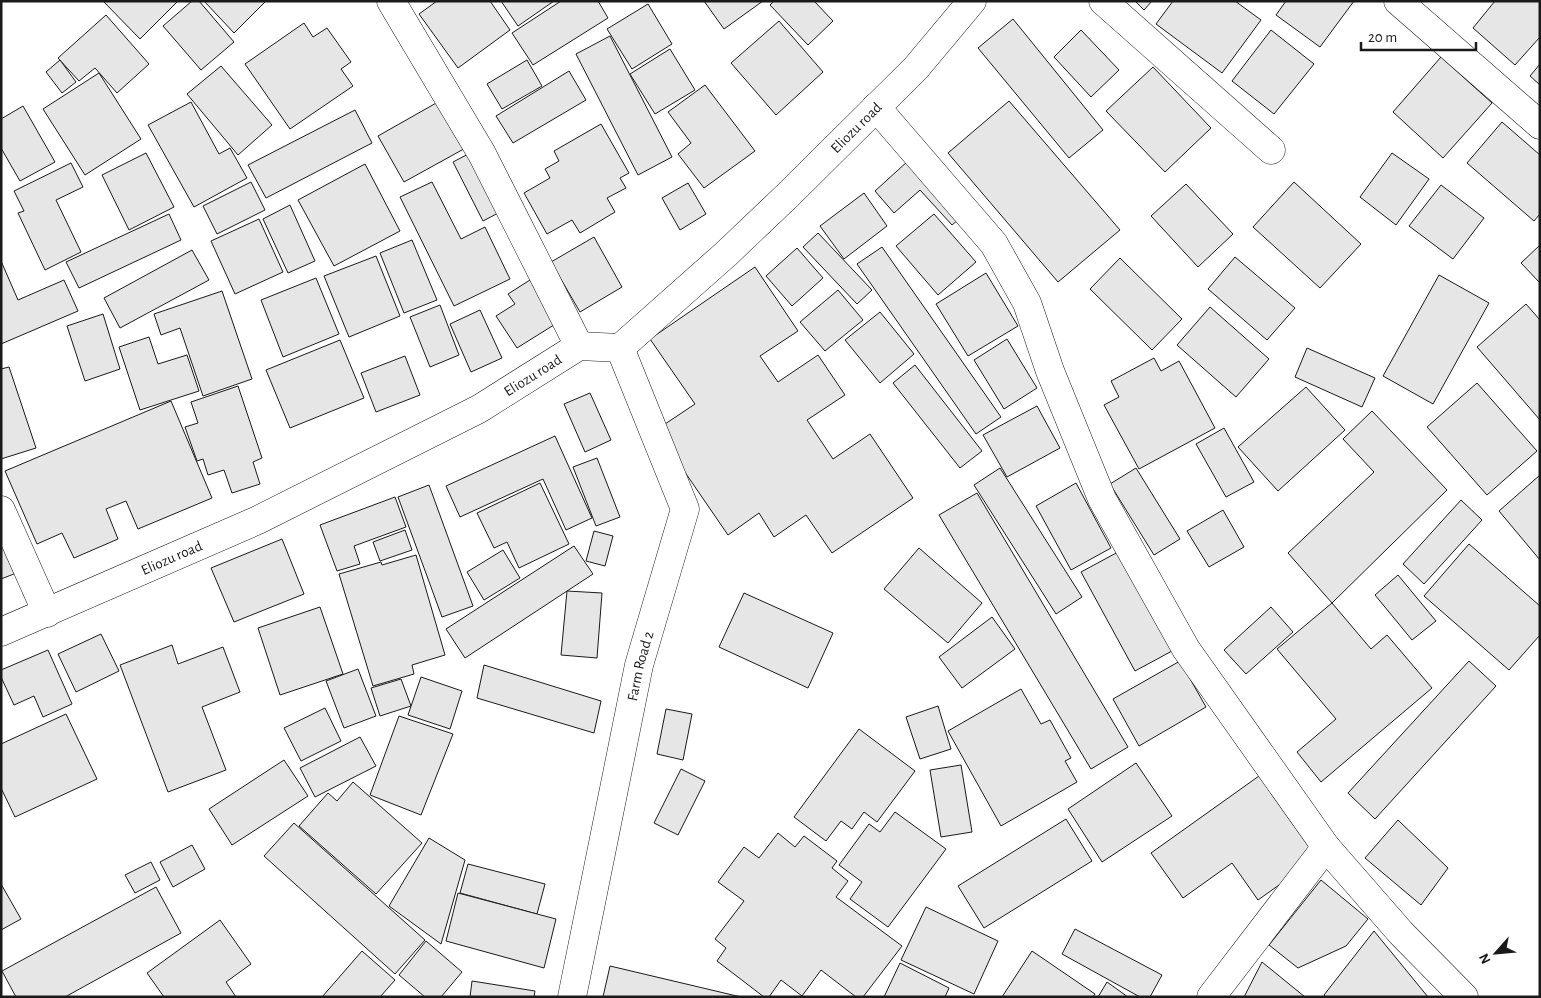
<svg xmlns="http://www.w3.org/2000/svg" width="1541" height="998" font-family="'Alegreya Sans',sans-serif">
  <rect width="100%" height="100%" fill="#fff"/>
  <g fill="#e6e6e6" stroke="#1a1a1a">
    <polygon points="103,1 178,1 140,39"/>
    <polygon points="192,1 199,1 234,42 201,70 163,26"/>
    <polygon points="204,1 266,1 234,33"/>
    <polygon points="437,1 490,1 510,30 458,68 419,14"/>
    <polygon points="501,1 554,1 518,26"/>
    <polygon points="561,1 598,1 608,18 533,65 512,33"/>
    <polygon points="704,1 763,1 724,29"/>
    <polygon points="774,1 814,1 833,21 808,45 770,5"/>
    <polygon points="1135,1 1152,1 1144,10"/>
    <polygon points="1173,1 1235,1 1261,20 1222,73 1156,24"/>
    <polygon points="1286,1 1354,1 1320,47 1276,15"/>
    <polygon points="1495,1 1540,1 1540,37 1515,65 1473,28"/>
    <polygon points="648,4 672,44 632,69 607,29"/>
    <polygon points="106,15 149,64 117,93 95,68 79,81 58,58"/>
    <polygon points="1013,19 1103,130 1069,158 978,48"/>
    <polygon points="779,21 823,72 776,115 731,63"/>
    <polygon points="304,23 313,37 327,28 351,62 341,69 353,86 290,129 245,64"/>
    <polygon points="1081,30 1119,70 1091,97 1054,57"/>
    <polygon points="1271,30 1314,64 1274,114 1232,81"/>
    <polygon points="610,36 672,157 638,175 576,54"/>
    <polygon points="670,49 695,90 655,114 630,74"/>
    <polygon points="1441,57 1492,103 1443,158 1393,112"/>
    <polygon points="60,60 76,82 62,93 46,72"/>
    <polygon points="527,60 542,86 502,109 487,84"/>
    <polygon points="1540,64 1540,85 1530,76"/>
    <polygon points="221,66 272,125 238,155 187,94"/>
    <polygon points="1153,67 1211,128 1165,172 1106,111"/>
    <polygon points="569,71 586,100 513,143 496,116"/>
    <polygon points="99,73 141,139 85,175 43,109"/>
    <polygon points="705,85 755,151 704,188 678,154 691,143 668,112"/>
    <polygon points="445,98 471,145 404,182 378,136"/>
    <polygon points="1009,101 1120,230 1058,282 948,153"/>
    <polygon points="191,102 219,154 230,148 247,178 194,207 148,125"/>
    <polygon points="23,106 55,162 20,181 1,148 1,119"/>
    <polygon points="355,110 372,143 266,198 248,165"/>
    <polygon points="1502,122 1540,155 1540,214 1534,221 1467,163"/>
    <polygon points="601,124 629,173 620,178 626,188 607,198 615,212 580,233 572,220 547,234 524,193 550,178 545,169 559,161 554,151"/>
    <polygon points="474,151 504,210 483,221 453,162"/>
    <polygon points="146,153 174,207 129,230 102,175"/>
    <polygon points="1392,153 1429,179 1396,225 1360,197"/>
    <polygon points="908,161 960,218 952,225 920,190 894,213 875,191"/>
    <polygon points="71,163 83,187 56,200 81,252 45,270 18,213 24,211 14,191"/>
    <polygon points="365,164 400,231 334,266 298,200"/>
    <polygon points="251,182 265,210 217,234 203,206"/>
    <polygon points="432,182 461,239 485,227 510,279 454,306 400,197"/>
    <polygon points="1294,182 1361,244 1320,288 1253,227"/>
    <polygon points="688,183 706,214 680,230 662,198"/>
    <polygon points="1186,184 1233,234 1198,267 1151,216"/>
    <polygon points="1441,185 1484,218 1453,259 1409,226"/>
    <polygon points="864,193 887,226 844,259 820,226"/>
    <polygon points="290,205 315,261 288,273 263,219"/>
    <polygon points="169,214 181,240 79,288 66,262"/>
    <polygon points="934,214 976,262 938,295 896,246"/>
    <polygon points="259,219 283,272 235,294 211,241"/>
    <polygon points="818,233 872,290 857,304 803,247"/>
    <polygon points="594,237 622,287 580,312 551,262"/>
    <polygon points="412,240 437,300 404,313 380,253"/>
    <polygon points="1540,245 1540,283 1521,263"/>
    <polygon points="882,247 1001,417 976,434 857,264"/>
    <polygon points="797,248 823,278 792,306 766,276"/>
    <polygon points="192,250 209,280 120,328 104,298"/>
    <polygon points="376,256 400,316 349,337 324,276"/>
    <polygon points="1235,257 1295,308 1267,340 1208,289"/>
    <polygon points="1120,258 1182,319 1152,350 1090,289"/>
    <polygon points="1,261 18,300 64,280 78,311 1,344"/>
    <polygon points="755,267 798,331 760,356 778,382 818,355 845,395 807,420 833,459 870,434 913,498 832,553 806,515 774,537 759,513 728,535 656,430 695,404 650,339"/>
    <polygon points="986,273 1018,326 968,356 936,304"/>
    <polygon points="1439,275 1489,303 1433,404 1383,376"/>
    <polygon points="316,278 339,334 283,357 261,300"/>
    <polygon points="530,280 557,323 517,348 496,316 515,304 508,294"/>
    <polygon points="838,290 863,320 825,351 800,322"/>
    <polygon points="222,291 252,379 203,396 180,328 161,335 154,314"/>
    <polygon points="1526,304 1540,320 1540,420 1477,347"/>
    <polygon points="440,305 459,355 430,367 410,317"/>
    <polygon points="1210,307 1269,359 1236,397 1177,345"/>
    <polygon points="480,310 502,358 471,372 450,324"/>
    <polygon points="880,312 914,354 880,383 845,340"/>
    <polygon points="103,314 120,369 85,381 67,326"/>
    <polygon points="149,337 158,364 187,355 199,391 140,410 119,347"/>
    <polygon points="1007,339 1037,388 1004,409 974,360"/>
    <polygon points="340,340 364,398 290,428 266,370"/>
    <polygon points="1307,348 1375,378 1362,407 1295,377"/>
    <polygon points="405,356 420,395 376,412 361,373"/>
    <polygon points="1154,358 1161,371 1179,361 1215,428 1139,469 1104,405 1119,397 1111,381"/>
    <polygon points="915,365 982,451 960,468 893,383"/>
    <polygon points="9,367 36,448 1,459 1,369"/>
    <polygon points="1477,383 1537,451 1487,495 1427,427"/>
    <polygon points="238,386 262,458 253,462 260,484 232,493 224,470 208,475 203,459 197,461 185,427 198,423 191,402"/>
    <polygon points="1306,387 1345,430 1278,491 1238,447"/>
    <polygon points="590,393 611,440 585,452 564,404"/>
    <polygon points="171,401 212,498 138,529 126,501 106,509 118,539 74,558 62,533 37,544 5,471"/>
    <polygon points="1037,406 1060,448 1007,477 983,435"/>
    <polygon points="1372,411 1447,490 1332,603 1288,553 1374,472 1343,439"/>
    <polygon points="1224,428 1254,482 1226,497 1196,444"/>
    <polygon points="555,436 592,518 566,530 543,479 460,517 446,486"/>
    <polygon points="597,458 620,517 596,526 573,467"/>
    <polygon points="1000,468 1082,597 1056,614 974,485"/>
    <polygon points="1136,468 1180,539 1154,555 1110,484"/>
    <polygon points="1540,475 1540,560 1499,511"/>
    <polygon points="540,483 569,544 519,568 507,542 494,548 477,513"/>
    <polygon points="1076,483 1111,548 1071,570 1036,506"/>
    <polygon points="429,485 473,606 442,617 398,497"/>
    <polygon points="977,493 1128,747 1091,769 939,515"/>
    <polygon points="395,497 406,527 354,546 360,564 337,571 320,525"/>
    <polygon points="1461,500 1482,520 1424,584 1403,564"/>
    <polygon points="1223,510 1244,547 1209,567 1187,531"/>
    <polygon points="1,530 19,572 1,579"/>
    <polygon points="405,530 412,550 380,561 373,542"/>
    <polygon points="594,531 613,536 605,566 586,561"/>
    <polygon points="282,539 304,594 234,622 211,568"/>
    <polygon points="1469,544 1540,606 1540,635 1509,670 1424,596"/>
    <polygon points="574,546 593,574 465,658 446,629"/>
    <polygon points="919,548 982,603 948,643 884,589"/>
    <polygon points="503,550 520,578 484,600 467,572"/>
    <polygon points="1118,552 1172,651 1135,671 1081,572"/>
    <polygon points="416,555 445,655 412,665 414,674 373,686 339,574 381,562 382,565"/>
    <polygon points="1398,575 1436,621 1412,640 1375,595"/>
    <polygon points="567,591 602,593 597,658 561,655"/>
    <polygon points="744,593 833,633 808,688 719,647"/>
    <polygon points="1332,603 1371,649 1387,635 1432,688 1321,782 1297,752 1336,719 1277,649"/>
    <polygon points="320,607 343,674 280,695 258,628"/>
    <polygon points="1271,607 1293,632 1246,674 1224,650"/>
    <polygon points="992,617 1015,649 962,688 939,657"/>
    <polygon points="101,634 119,671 76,692 58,654"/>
    <polygon points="172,645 178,664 223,647 240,692 202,707 226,770 168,792 120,665"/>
    <polygon points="48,650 72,704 43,717 34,696 14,705 1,677 1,670"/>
    <polygon points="1180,661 1206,707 1139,746 1113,699"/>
    <polygon points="1469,661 1496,686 1375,819 1348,793"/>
    <polygon points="484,665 601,701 594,733 477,698"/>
    <polygon points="358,669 376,716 344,728 326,681"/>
    <polygon points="421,677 462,691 450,729 408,715"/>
    <polygon points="401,679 411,706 380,716 371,688"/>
    <polygon points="1021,689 1041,724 1050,720 1071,758 1065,761 1077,782 1001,826 948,731"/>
    <polygon points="938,706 951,749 920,759 906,717"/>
    <polygon points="325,708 341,741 301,761 284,728"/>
    <polygon points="666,709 692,714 683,760 657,754"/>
    <polygon points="66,714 97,779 15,817 1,788 1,744"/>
    <polygon points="399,716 453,734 421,815 370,795"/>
    <polygon points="859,729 915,771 877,822 864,812 852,829 841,821 826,841 794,817"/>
    <polygon points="360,737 376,766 315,797 300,768"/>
    <polygon points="284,760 308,796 232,845 209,809"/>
    <polygon points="1136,763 1172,816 1102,862 1068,809"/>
    <polygon points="961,765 972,832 941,837 930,770"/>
    <polygon points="681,769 705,781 678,835 654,823"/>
    <polygon points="1259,776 1317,858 1258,900 1232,863 1183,898 1151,853"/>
    <polygon points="353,782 422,843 376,894 299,826 328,793 337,801"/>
    <polygon points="895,812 946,849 888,927 850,899 862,882 839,865 869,824 880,832"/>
    <polygon points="1066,819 1092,861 984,928 958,886"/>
    <polygon points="1398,820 1448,868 1421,905 1365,858"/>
    <polygon points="294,823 425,940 395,974 264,856"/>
    <polygon points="778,833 795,847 804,836 837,861 832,868 848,881 836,897 902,946 863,997 856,997 821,970 802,996 781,980 769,997 764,997 717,961 726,948 715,939 744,901 718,882 744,847 759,858"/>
    <polygon points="429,838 465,860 441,944 389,906"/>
    <polygon points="192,845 205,869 173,887 160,862"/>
    <polygon points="151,862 160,880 135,893 125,875"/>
    <polygon points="468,864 545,884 537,914 460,893"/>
    <polygon points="1321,880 1368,919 1346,946 1298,968 1269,945"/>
    <polygon points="1,884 21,919 1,930"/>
    <polygon points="156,887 181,933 65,997 16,997 2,971"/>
    <polygon points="458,893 556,919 544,968 446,941"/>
    <polygon points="926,907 998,941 974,994 901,960"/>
    <polygon points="220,920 251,964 226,982 236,997 164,997 147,973"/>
    <polygon points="1075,929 1162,975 1150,997 1140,997 1062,954"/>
    <polygon points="1374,931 1428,997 1326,997 1324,995"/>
    <polygon points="426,941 462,972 441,997 425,997 399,975"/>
    <polygon points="362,951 395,980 380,997 322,997"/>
    <polygon points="1032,951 1095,994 1093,997 1002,997"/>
    <polygon points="1262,962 1305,997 1244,997"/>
    <polygon points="900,963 949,988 945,997 884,997"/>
    <polygon points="610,966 741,997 603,997"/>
    <polygon points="472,981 535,991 534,997 470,997"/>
    <polygon points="1107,982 1128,997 1098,997"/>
  </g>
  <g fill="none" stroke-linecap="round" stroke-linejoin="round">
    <defs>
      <g id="minor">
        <polyline points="391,1 482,154 579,346"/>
        <polyline points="1103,1 1271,150"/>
        <polyline points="1398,1 1540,125"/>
        <polyline points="876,107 994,244 1027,303 1050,371 1102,499 1186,649 1326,847 1401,933 1464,997"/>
        <polyline points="1,510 47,613"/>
        <path id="s1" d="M572,997L639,665L685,509L620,348"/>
        <polyline points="1211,997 1326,847"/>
      </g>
      <g id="tertiary">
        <path id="s2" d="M1,632L258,520L479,409L579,346L620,348L726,254L788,195L916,68L972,1"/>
      </g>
    </defs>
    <use href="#minor" stroke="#1a1a1a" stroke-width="29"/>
    <use href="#tertiary" stroke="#1a1a1a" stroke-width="29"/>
    <use href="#minor" stroke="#fff" stroke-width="28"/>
    <use href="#tertiary" stroke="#fff" stroke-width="28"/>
  </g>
  <g text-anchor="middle" stroke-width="4" stroke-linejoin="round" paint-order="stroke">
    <g font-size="15" fill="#1a1a1a" stroke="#fff">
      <text dy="5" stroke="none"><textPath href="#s2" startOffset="1010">Eliozu road</textPath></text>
      <text dy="5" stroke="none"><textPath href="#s2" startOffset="591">Eliozu road</textPath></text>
      <text dy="5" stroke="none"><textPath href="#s2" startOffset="186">Eliozu road</textPath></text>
      <text dy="5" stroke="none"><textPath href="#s1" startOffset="338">Farm Road 2</textPath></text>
    </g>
  </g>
  <rect width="1541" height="998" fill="none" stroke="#1a1a1a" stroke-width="5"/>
  <g transform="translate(1496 953) rotate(243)" stroke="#ffffff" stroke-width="4" paint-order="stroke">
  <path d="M0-4L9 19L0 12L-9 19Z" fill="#1a1a1a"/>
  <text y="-8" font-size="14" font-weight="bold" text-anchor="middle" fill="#1a1a1a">N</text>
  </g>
  <path d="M1361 42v8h115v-8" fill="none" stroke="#1a1a1a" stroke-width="2.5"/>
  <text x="1368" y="42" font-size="15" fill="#1a1a1a" stroke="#ffffff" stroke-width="4" paint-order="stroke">20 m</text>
</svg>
